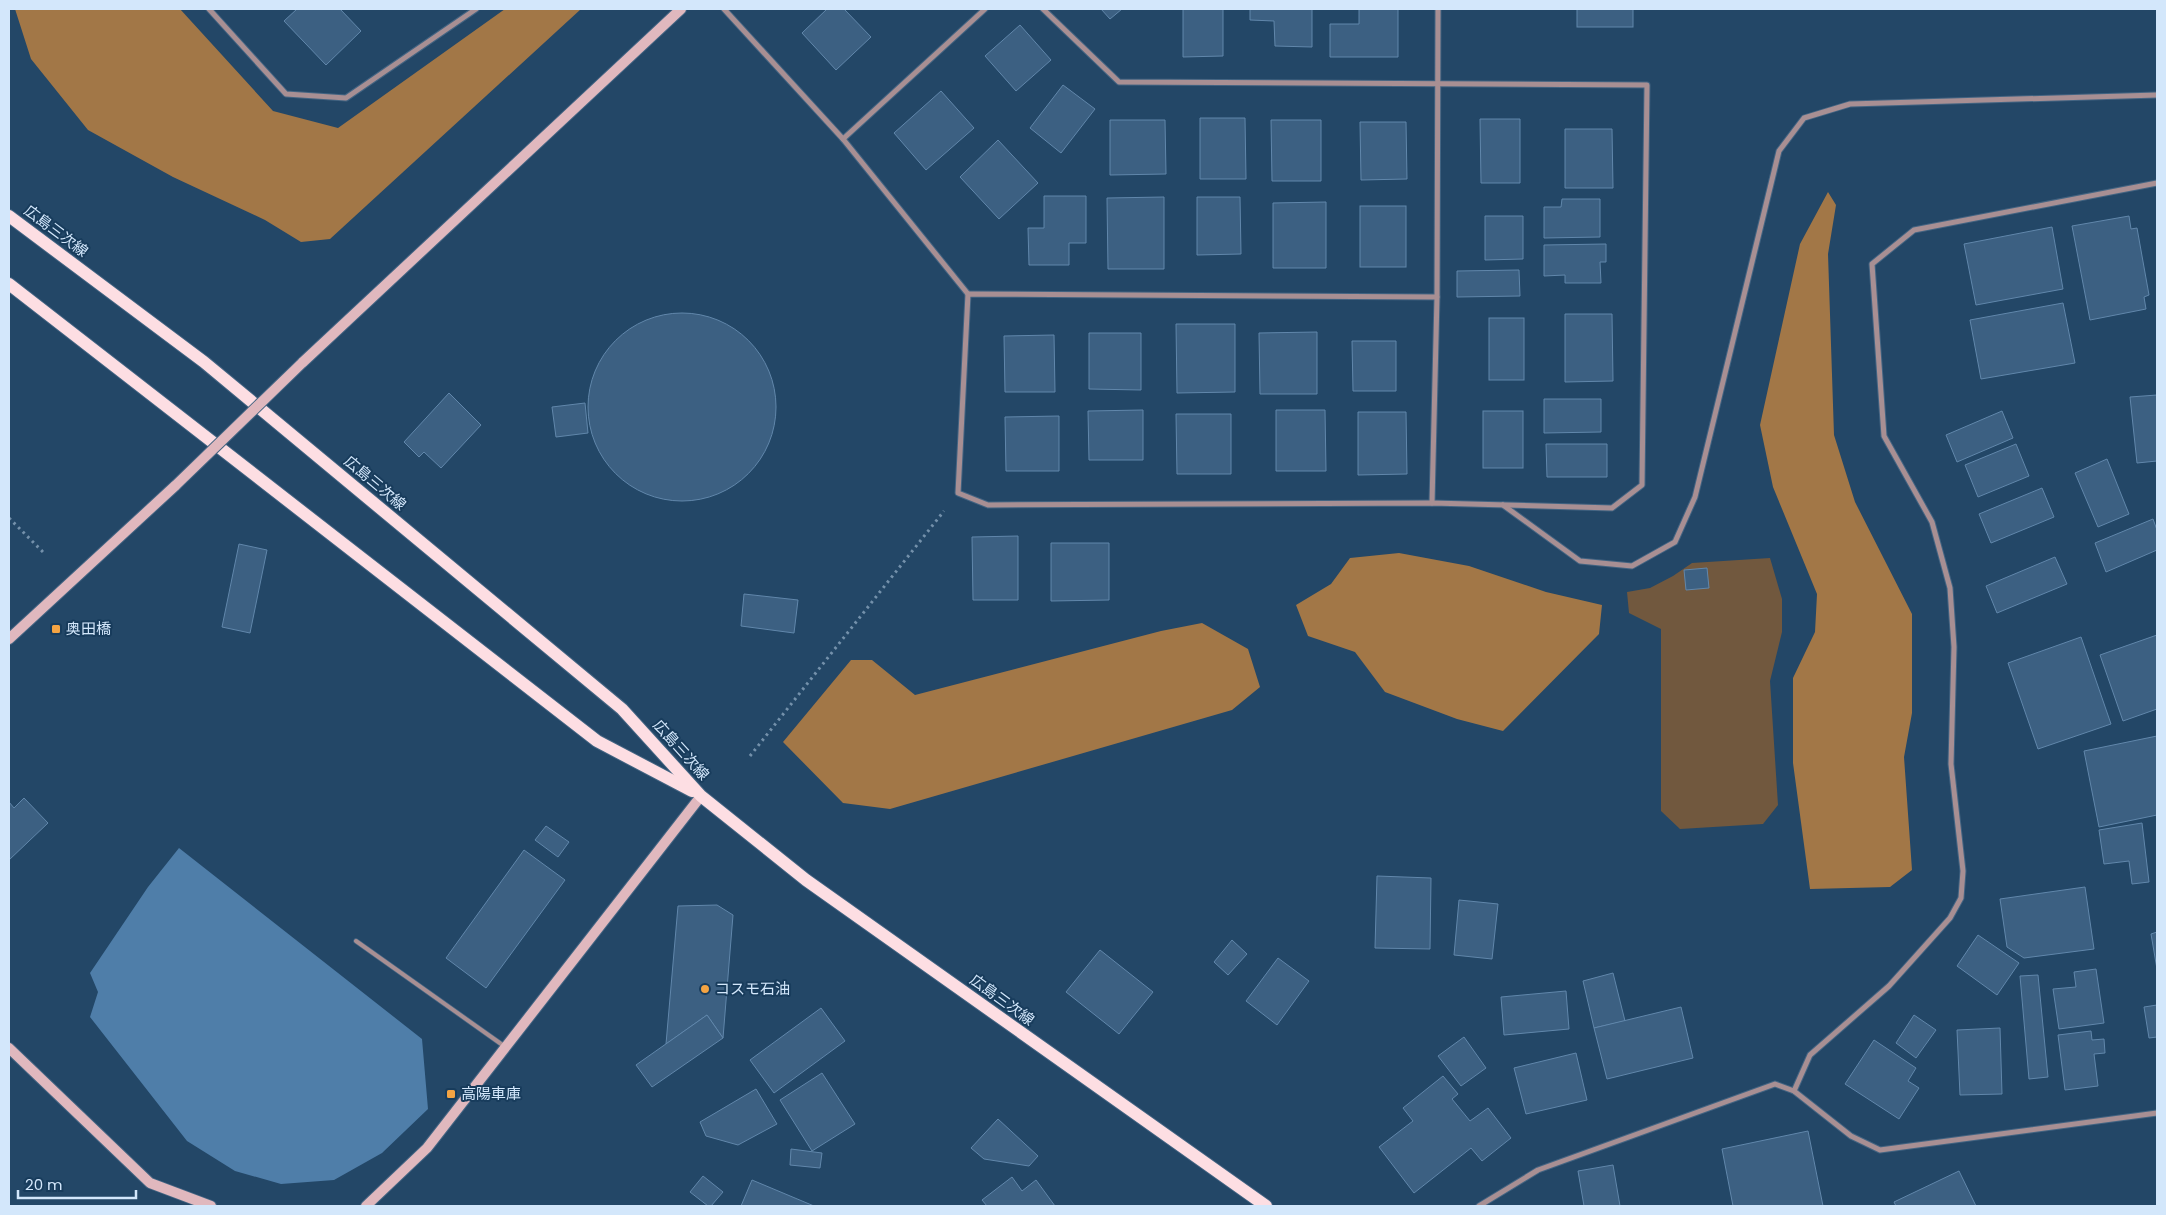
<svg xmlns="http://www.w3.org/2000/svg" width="2166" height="1215" font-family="Poppins,'Noto Sans JP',sans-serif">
  <rect width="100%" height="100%" fill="#234767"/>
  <polygon fill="#71583e" points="1770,558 1782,599 1782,632 1770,681 1778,805 1763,824 1680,829 1661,811 1661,629 1629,613 1627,592 1650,588 1673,576 1692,563"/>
  <g fill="#a27747">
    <polygon points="15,9 180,9 273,111 338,128 505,9 581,9 330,239 301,242 265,220 173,177 88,130 31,59"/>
    <polygon points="1828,192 1836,205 1828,254 1834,435 1855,502 1912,614 1912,713 1904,757 1912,870 1890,887 1810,889 1793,763 1793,678 1815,632 1817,594 1773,487 1760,425 1800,244"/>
    <polygon points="1399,553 1469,566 1546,592 1602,605 1599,634 1503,731 1457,719 1385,692 1355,652 1308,636 1296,605 1331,584 1350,558"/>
    <polygon points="1202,623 1248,649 1260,687 1232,710 890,809 843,803 783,742 851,660 872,660 915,695 1161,631"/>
  </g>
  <polygon fill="#4f7ea9" points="179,848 422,1039 428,1109 382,1153 334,1180 281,1184 235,1171 187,1141 90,1017 98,992 90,973 148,887"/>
  <g fill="#3c6082" stroke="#6187ab">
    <polygon points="297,9 340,9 361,31 326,65 284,21"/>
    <polygon points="827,9 844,9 871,37 836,70 802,33"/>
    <polygon points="1101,9 1122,9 1110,19"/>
    <polygon points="1183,9 1223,9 1223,56 1183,57"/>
    <polygon points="1250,9 1312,9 1312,47 1275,46 1274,21 1250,20"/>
    <polygon points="1359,9 1398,9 1398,57 1330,57 1330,24 1359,24"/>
    <rect x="1577" y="9" width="56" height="18"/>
    <polygon points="1020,25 1051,60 1016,91 985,56"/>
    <polygon points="1063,85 1095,109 1061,153 1030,128"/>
    <polygon points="941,91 974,128 926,170 894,133"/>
    <polygon points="1200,118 1245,118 1246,179 1200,179"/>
    <polygon points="1480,119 1520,119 1520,183 1481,183"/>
    <polygon points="1110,120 1165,120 1166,174 1110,175"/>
    <polygon points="1271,120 1321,120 1321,181 1272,181"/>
    <polygon points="1360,122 1406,122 1407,179 1361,180"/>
    <polygon points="1565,129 1612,129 1613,188 1565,188"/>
    <polygon points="998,140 1038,183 999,219 960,177"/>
    <polygon points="1044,196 1086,196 1086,243 1069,243 1069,265 1029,265 1028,228 1044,228"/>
    <polygon points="1164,197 1164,269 1108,269 1107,198"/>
    <polygon points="1197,197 1240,197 1241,254 1197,255"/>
    <polygon points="1562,199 1600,199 1600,237 1544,238 1544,207 1561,207"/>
    <polygon points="1326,202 1326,268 1273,268 1273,203"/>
    <rect x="1360" y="206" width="46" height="61"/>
    <polygon points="1485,216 1523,216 1523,259 1485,260"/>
    <polygon points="2129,216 2131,229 2137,228 2149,295 2144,297 2146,309 2090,320 2072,226"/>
    <polygon points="2052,227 2063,289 1976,305 1964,244"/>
    <polygon points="1606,244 1606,262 1600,262 1601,283 1565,283 1565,275 1544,276 1544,245"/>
    <polygon points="1519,270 1520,296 1457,297 1457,271"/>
    <polygon points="2063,303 2075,363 1981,379 1970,320"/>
    <circle cx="682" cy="407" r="94"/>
    <polygon points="1565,314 1612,314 1613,381 1565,382"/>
    <rect x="1489" y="318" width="35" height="62"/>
    <polygon points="1176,324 1235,324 1235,392 1177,393"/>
    <polygon points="1317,332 1317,394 1260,394 1259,333"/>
    <polygon points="1089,333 1141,333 1141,390 1089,389"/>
    <polygon points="1054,335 1055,392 1005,392 1004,336"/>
    <polygon points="1352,341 1396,341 1396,391 1353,391"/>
    <polygon points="449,393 481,425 441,468 424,452 419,457 404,442"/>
    <polygon points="2157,395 2157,461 2137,463 2130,397"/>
    <polygon points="1544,399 1601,399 1601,432 1544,433"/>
    <polygon points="585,403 588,433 556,437 552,407"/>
    <polygon points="1143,410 1143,460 1089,460 1088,411"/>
    <polygon points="1276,410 1325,410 1326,471 1276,471"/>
    <rect x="1483" y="411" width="40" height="57"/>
    <polygon points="2002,411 2013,438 1957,462 1946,435"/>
    <polygon points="1358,412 1406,412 1407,474 1358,475"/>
    <polygon points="1176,414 1231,414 1231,474 1177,474"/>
    <polygon points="1059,416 1059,471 1006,471 1005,417"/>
    <polygon points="1546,444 1607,444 1607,477 1547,477"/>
    <polygon points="2016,444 2029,476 1978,497 1965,465"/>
    <polygon points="2107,459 2129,514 2098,527 2075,473"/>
    <polygon points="2042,488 2054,517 1991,543 1979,514"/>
    <polygon points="2153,519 2157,530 2157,550 2106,572 2095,543"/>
    <polygon points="1018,536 1018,600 973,600 972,537"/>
    <polygon points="1051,543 1109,543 1109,600 1051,601"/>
    <polygon points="239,544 267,550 250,633 222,627"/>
    <polygon points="2055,557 2067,584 1997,613 1986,586"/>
    <polygon points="1707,568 1709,588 1686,590 1684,570"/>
    <polygon points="744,594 798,600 794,633 741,626"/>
    <polygon points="2157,635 2157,709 2123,721 2100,655"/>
    <polygon points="2081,637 2111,724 2038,749 2008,663"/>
    <polygon points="2157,736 2157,815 2099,827 2084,751"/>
    <polygon points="24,798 48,823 9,860 9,802 14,808"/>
    <polygon points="2142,823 2149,882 2132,884 2129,861 2104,864 2099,830"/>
    <polygon points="546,826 569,842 558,857 535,840"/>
    <polygon points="524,850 565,880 486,988 446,958"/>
    <polygon points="1377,876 1431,878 1430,949 1375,948"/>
    <polygon points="2085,887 2094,949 2024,958 2007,947 2000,899"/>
    <polygon points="1459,900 1498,904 1492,959 1454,955"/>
    <polygon points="717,905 733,915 723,1038 707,1015 666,1044 678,906"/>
    <polygon points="2157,932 2157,969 2151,934"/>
    <polygon points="1978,935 2019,963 1997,995 1957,966"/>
    <polygon points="1232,940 1247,954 1228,975 1214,962"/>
    <polygon points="1100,950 1153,992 1119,1034 1066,992"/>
    <polygon points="1278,958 1309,981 1277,1025 1246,1001"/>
    <polygon points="2096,969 2104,1023 2059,1029 2053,989 2076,987 2074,972"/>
    <polygon points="1613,973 1625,1021 1594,1028 1583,981"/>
    <polygon points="2038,975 2048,1077 2029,1079 2020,976"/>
    <polygon points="1566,991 1569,1029 1504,1035 1501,997"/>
    <polygon points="2157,1005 2157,1037 2149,1038 2144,1007"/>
    <polygon points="1681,1007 1693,1058 1607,1079 1594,1028"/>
    <polygon points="821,1008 845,1041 774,1093 750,1060"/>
    <polygon points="707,1015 723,1038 652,1087 636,1065"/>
    <polygon points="1914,1015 1936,1030 1916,1058 1896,1043"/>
    <polygon points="2000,1028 2002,1094 1960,1095 1957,1030"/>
    <polygon points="2091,1031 2092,1040 2104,1039 2105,1053 2094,1054 2098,1086 2065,1090 2058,1035"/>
    <polygon points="1464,1037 1486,1068 1461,1086 1438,1056"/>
    <polygon points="1874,1040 1916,1068 1908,1081 1919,1088 1899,1119 1845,1084"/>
    <polygon points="1576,1053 1587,1100 1526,1114 1514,1068"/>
    <polygon points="822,1073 855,1124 812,1151 780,1100"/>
    <polygon points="1443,1076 1458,1094 1452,1099 1470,1121 1488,1108 1511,1138 1482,1161 1471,1148 1414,1193 1379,1147 1413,1121 1403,1108"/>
    <polygon points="756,1089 777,1124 738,1145 706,1136 700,1122"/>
    <polygon points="998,1119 1038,1156 1029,1166 984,1159 971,1148"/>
    <polygon points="1808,1131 1823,1206 1733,1206 1722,1149"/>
    <polygon points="791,1149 822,1153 820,1168 790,1165"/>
    <polygon points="1613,1165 1620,1206 1584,1206 1578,1171"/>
    <polygon points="1959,1171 1976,1206 1896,1206 1894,1202"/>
    <polygon points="703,1176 723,1192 711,1206 708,1206 690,1192"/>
    <polygon points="1012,1177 1022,1191 1036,1180 1055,1206 987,1206 982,1200"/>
    <polygon points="752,1180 814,1206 741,1206"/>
  </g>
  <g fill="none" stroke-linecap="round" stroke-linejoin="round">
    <defs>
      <polyline id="lane" points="356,941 504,1046"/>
      <g id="street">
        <polyline points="209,9 286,94 346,98 476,9"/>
        <polyline points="724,9 843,139 968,294"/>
        <polyline points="1043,9 1119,82 1647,85 1642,485 1612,508 1432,503 988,505 958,493 968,294 1437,297"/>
        <polyline points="843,139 985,9"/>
        <polyline points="1432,503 1437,297 1438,9"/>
        <polyline points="1503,505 1580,561 1632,566 1675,542 1695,497 1779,151 1804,118 1850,104 2157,95"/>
        <polyline points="1794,1091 1810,1055 1889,986 1950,918 1961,898 1963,871 1951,764 1954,647 1950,588 1932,522 1884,436 1872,264 1914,230 2157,183"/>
        <polyline points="1479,1206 1538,1170 1775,1084 1794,1091 1851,1136 1880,1150 2157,1113"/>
      </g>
      <g id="secondary">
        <polyline points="302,363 681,9"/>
        <polyline points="9,639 176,485"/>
        <polyline points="9,1048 150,1183 211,1206"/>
        <polyline points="366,1206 427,1148 701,796"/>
      </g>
      <g id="primary">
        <polyline points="9,216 204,362 622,709 701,796 806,880 1266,1206"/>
        <polyline points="9,284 597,741 692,791"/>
      </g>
    </defs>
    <use href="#lane" stroke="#436482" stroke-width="5.5"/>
    <use href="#street" stroke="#436482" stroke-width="7"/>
    <use href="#secondary" stroke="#436482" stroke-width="12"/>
    <use href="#primary" stroke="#436482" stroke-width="14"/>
    <g stroke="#7491ab" stroke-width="3" stroke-dasharray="2.5 4" stroke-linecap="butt">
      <polyline points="9,518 45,554"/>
      <polyline points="750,756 944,511"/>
    </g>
    <use href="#lane" stroke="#a88f93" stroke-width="4"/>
    <use href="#street" stroke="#a88f93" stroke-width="5"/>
    <use href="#secondary" stroke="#e0b8be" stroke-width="10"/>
    <use href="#primary" stroke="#fddee3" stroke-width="12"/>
    <defs>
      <polyline id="secondary-bridge" points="176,485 302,363"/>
    </defs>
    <use href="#secondary-bridge" stroke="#436482" stroke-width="12" stroke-linecap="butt"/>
    <use href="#secondary-bridge" stroke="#e0b8be" stroke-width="10"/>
  </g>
  <g fill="#f4a443" stroke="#183c5c" stroke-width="2">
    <rect x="51" y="624" width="10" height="10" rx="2.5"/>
    <circle cx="705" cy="989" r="5"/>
    <rect x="446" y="1089" width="10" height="10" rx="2.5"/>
  </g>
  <g text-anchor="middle" stroke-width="4" stroke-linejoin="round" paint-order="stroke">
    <g font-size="15" fill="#d3e7fb" stroke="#183c5c">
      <text transform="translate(56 231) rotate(37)" y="5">広島三次線</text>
      <text transform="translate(375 483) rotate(40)" y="5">広島三次線</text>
      <text transform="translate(681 750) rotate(48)" y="5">広島三次線</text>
      <text transform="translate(1002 1000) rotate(36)" y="5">広島三次線</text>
    </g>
    <g font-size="15" fill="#d3e7fb" stroke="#183c5c" text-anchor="start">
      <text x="66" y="634">奥田橋</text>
      <text x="715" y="994">コスモ石油</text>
      <text x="461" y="1099">高陽車庫</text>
    </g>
  </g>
  <rect width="2166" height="1215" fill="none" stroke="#d3e7fb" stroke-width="20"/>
  <path d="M18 1190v8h118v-8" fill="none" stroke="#d3e7fb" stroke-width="2.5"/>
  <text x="25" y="1190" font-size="15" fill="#d3e7fb" stroke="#183c5c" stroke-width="4" paint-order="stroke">20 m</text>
</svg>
